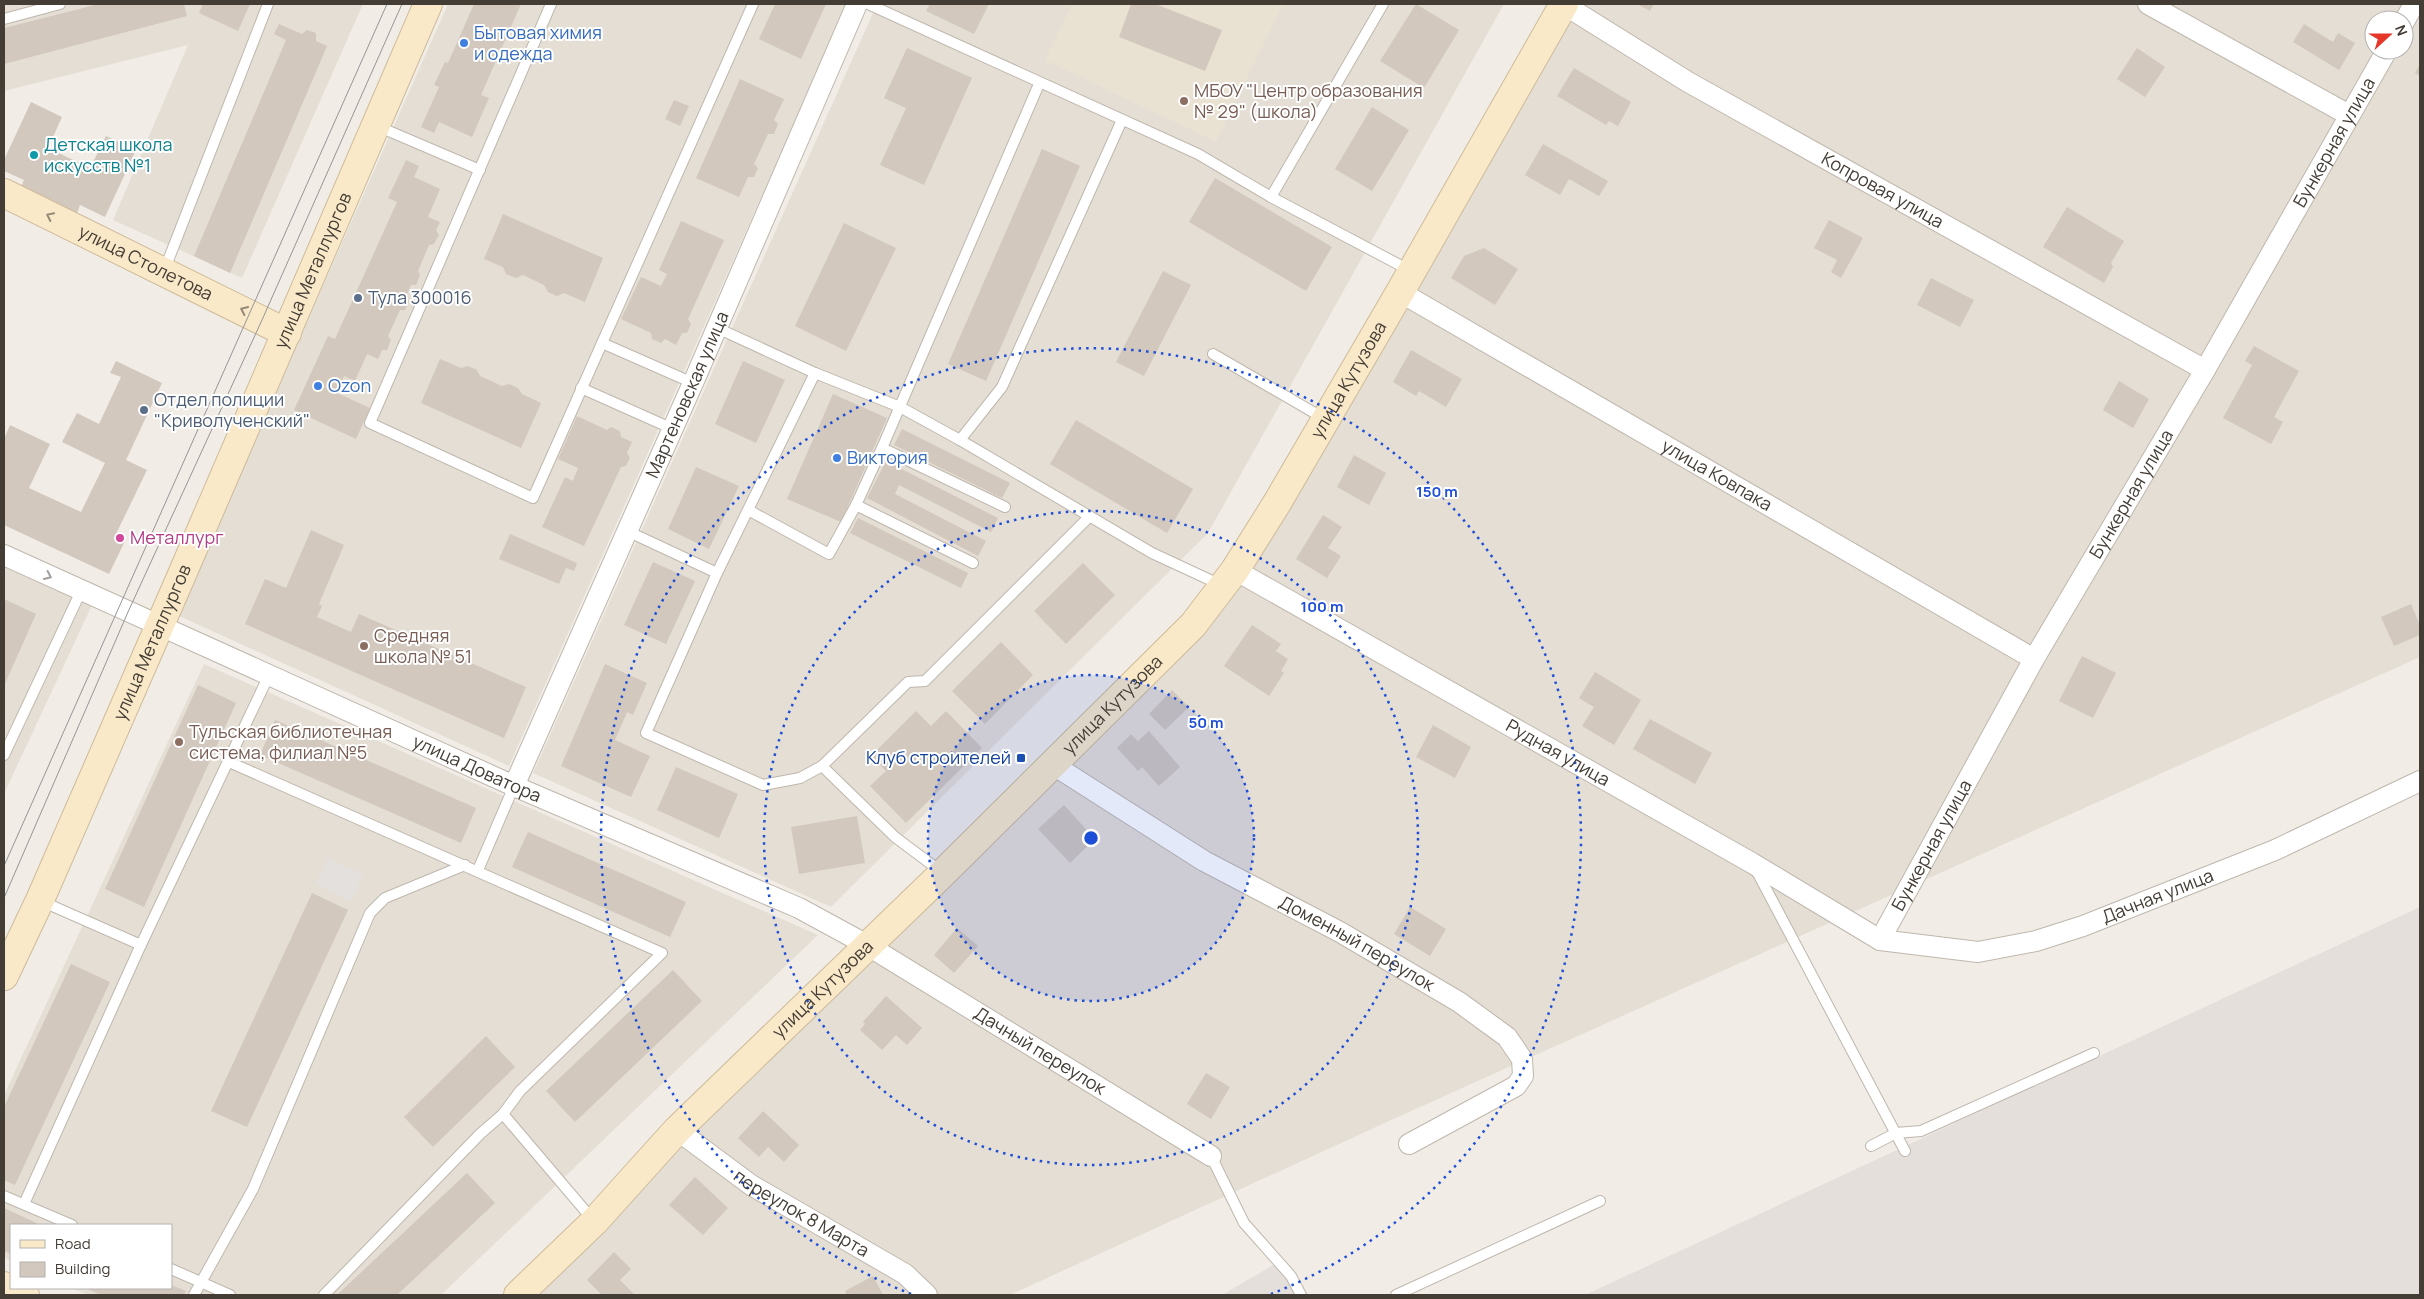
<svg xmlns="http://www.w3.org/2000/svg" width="2424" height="1299" font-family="Manrope,sans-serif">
  <rect width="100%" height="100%" fill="#f1ede6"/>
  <g fill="#e5ded5" fill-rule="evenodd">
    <polygon points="4,4 363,4 242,278 113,220 188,45 4,91"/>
    <polygon points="448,4 847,4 509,766 177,615"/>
    <polygon points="877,4 1504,4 1208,533 831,907 533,773"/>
    <path d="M1579,4H2420V657L1389,1121L1010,1295H527L1234,591ZM2374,20H2404V50H2374Z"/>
    <polygon points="4,566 92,605 4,794"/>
    <polygon points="204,664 818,935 441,1295 88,1295 71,1288 171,1288 171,1225 11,1225 11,1261 4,1258 4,1095"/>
  </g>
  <g fill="#e4dfdb">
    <polygon points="2420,907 2420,1295 1585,1295"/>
    <polygon points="1280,1261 1297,1295 1222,1295"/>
  </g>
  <polygon fill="#e9e1d1" points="1072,4 1283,4 1216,142 1045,60"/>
  <polygon fill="#e3e0de" points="328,858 363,875 351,901 316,884"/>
  <g fill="#d2c8bd">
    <polygon points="99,4 184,4 187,16 4,64 4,28"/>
    <polygon points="203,4 250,4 238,31 199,13"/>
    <polygon points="474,4 521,4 481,95 489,98 472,137 439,122 434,133 421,127 439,87 434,85 445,62 448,63"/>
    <polygon points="775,4 826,4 801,59 759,39"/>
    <polygon points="930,4 989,4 974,34 926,11"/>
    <polygon points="1131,4 1155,4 1222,30 1205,71 1119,37"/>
    <polygon points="1416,4 1459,30 1424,88 1380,61"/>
    <polygon points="1637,4 1654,4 1650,11"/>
    <polygon points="279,24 302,34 307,30 316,33 316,41 327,46 230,273 194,256 286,40 274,34"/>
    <polygon points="2304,24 2333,42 2338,33 2355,43 2339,70 2293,42"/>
    <polygon points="907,48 972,78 924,185 880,165 906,108 884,98"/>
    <polygon points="2137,48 2165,67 2145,97 2117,79"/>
    <polygon points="2420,64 2420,76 2415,73"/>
    <polygon points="1574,68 1631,102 1618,126 1609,121 1606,125 1557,96"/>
    <polygon points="740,79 784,99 774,120 778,124 774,134 768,134 754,164 758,168 754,177 748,177 739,197 696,178"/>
    <polygon points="674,100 689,106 680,126 665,119"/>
    <polygon points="31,102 62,117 48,148 90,168 106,136 136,150 105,217 80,205 77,213 21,187 24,180 4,171 4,160"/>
    <polygon points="1372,107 1409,130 1372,191 1335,169"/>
    <polygon points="1543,144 1608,181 1599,196 1569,179 1560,195 1525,175"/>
    <polygon points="1042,149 1080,166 986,381 948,364"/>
    <polygon points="406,160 419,166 414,177 440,189 428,217 440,222 436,230 439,235 434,244 429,245 418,271 420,275 416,285 411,285 406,296 409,301 405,310 400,310 388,336 391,340 387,350 382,350 378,359 367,354 355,381 344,376 337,393 370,408 356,439 294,410 328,336 335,339 397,202 388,198"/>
    <polygon points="1215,178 1332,247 1306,291 1189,222"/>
    <polygon points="2067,207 2124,241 2111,263 2113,267 2104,283 2043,247"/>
    <polygon points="503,214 603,258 585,302 564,293 557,296 548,292 544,285 523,275 516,278 506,274 503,267 484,259"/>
    <polygon points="1829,220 1863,238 1841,278 1831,272 1837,260 1814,248"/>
    <polygon points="681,221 724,240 688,319 691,324 687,333 682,333 676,345 665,339 661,343 652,339 651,333 621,319 641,277 661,286 667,274 659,270"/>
    <polygon points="844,223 896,248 846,351 795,326"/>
    <polygon points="1484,248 1518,269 1495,305 1451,278 1464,256"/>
    <polygon points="1163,271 1191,285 1144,376 1116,362"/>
    <polygon points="1931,278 1974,300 1960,327 1917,305"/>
    <polygon points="2254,346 2299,371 2274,417 2283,422 2271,444 2223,418 2252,365 2245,361"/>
    <polygon points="1411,350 1462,379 1446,407 1419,391 1416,396 1393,382"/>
    <polygon points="440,359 461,368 468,366 477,370 480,376 502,386 509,384 518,388 522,394 541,403 521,448 421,403"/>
    <polygon points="116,361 162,383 126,460 147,470 116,534 126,539 109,574 4,525 4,439 10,425 50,444 29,488 81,512 105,463 62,442 77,413 99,424 121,377 110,373"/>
    <polygon points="743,361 785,380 756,443 715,424"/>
    <polygon points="2119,381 2149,399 2133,428 2103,410"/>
    <polygon points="833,394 887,418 841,522 787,499"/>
    <polygon points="577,416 607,430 611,427 620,431 621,437 632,442 627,453 630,458 626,466 621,467 584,546 542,527 565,477 573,481 578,468 558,459"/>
    <polygon points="1076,420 1193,489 1167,533 1050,464"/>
    <polygon points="902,429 1010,483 1002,498 894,445"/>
    <polygon points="1354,455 1386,473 1369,505 1337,487"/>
    <polygon points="886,461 998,518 991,532 899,485 895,494 986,541 978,556 867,498"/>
    <polygon points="696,467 739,486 709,549 668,529"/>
    <polygon points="1323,515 1342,527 1328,548 1341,556 1327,578 1296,559"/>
    <polygon points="858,518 968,573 961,588 850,533"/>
    <polygon points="311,530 344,545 319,604 322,606 317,617 351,632 359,614 526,687 504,738 245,624 265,579 286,588"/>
    <polygon points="510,534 577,563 574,571 566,568 559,584 499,559"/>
    <polygon points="653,562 695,581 666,644 624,625"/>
    <polygon points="1083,563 1115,595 1066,644 1034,611"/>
    <polygon points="4,599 36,614 4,686"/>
    <polygon points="2411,604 2420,625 2420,635 2394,646 2381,617"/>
    <polygon points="1252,625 1281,644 1276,651 1288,659 1281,671 1284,673 1269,696 1224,666"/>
    <polygon points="1001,642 1033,675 985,724 952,691"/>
    <polygon points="2082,656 2116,673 2093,718 2059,701"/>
    <polygon points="605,664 647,683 633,715 627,712 615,740 650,756 631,797 561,766"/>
    <polygon points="1595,672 1641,700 1614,745 1582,726 1594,707 1579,698"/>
    <polygon points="198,685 236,703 144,907 105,889"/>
    <polygon points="1172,690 1189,707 1165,730 1149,714"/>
    <polygon points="916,711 931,726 946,711 982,748 906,823 870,786 886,771 871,756"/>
    <polygon points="1650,719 1712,753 1695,784 1633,749"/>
    <polygon points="275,720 476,808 461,843 260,755"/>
    <polygon points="1433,725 1471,747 1455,778 1416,757"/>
    <polygon points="1149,731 1180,767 1159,786 1142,767 1138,771 1117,748 1131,734 1138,741"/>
    <polygon points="676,767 738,794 719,838 657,810"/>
    <polygon points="1064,805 1095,839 1070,863 1038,829"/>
    <polygon points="857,816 865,863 799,874 791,827"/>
    <polygon points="528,832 686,902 670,937 512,867"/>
    <polygon points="312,893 348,910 247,1127 211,1111"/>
    <polygon points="1410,907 1446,929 1430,956 1394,934"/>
    <polygon points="957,928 978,946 954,973 934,955"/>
    <polygon points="71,964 110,982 15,1185 4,1180 4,1107"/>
    <polygon points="673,970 702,1001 575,1122 546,1091"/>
    <polygon points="886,996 922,1028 907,1045 896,1035 882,1050 860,1030 865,1024 863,1022"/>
    <polygon points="486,1036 515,1067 433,1147 404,1117"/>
    <polygon points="1206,1073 1230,1087 1211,1119 1187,1104"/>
    <polygon points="763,1111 799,1145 784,1162 768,1147 759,1157 738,1138"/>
    <polygon points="467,1173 495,1203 397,1295 337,1295"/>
    <polygon points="695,1177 728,1208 703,1235 669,1205"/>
    <polygon points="4,1208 41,1225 11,1225 11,1254 4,1251"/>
    <polygon points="614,1252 631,1269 620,1280 635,1295 602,1295 587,1280"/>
    <polygon points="873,1276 883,1295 847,1295 845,1291"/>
    <polygon points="171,1285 186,1291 184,1295 101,1295 85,1288 171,1288"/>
  </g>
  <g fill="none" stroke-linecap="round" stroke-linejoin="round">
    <defs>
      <g id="lane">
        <polyline points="551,4 370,423 533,498 753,4"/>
        <polyline points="868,4 1198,154 1271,197 1411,271"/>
        <polyline points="4,19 60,4"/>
        <polyline points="377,126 480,170"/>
        <polyline points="1271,197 1383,4"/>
        <polyline points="164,271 268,4"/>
        <polyline points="717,328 815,373 900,407 960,440 1152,553 1221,585"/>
        <polyline points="602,343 693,383"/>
        <polyline points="1213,354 1325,419"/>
        <polyline points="815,373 717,573 646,733 763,785 800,778 822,766 908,682 925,681 1089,517"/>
        <polyline points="581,388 673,429"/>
        <polyline points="960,440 1002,387 1122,120"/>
        <polyline points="882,448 1005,507"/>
        <polyline points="856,505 973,563"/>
        <polyline points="750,511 829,554 856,505 882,448 1039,84"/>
        <polyline points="627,531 717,573"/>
        <polyline points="4,755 81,591"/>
        <polyline points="229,762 662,953 520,1091 503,1114 480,1134 324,1295"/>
        <polyline points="822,766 895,837 943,873"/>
        <polyline points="1755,868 1905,1151"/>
        <polyline points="478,870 514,786"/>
        <polyline points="41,901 141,945"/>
        <polyline points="503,1114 593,1220"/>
        <polyline points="1871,1146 1896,1133 1921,1131 2094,1053"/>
        <polyline points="1211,1156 1244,1223 1291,1276 1301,1295"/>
        <polyline points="4,1196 72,1225"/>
        <polyline points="24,1204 139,949 269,675"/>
        <polyline points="171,1269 230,1295"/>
        <polyline points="194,1295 253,1189 370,913 385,898 465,865"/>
        <polyline points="1396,1295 1600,1201"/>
      </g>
      <g id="street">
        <path id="s1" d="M1563,4L1688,82L2205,370"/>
        <polyline points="2148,4 2349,115"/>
        <polyline points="2404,22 2414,4"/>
        <path id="s2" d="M1400,292L2034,659"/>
        <path id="s3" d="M4,555L514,786L799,908L867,945L1211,1156"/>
        <path id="s4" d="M1235,570L1752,863L1880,940L1978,952L2036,941L2083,926L2275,850L2420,781"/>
        <path id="s5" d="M1052,764L1204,861L1340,932L1459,1002L1507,1037L1522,1059L1523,1076L1516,1086L1409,1144"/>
        <path id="s6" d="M514,786L693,383L857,4"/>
        <path id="s7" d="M1880,940L2034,659L2205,370L2387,50"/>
        <path id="s8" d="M677,1130L751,1185L905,1274L927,1295"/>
      </g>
      <g id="secondary">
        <path id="s9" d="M4,193L287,333"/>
        <path id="s10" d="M4,976L40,900L180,579L428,4"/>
        <polyline points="4,1286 25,1295"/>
        <path id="s11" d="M518,1295L594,1222L677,1130L943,873L1193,625L1235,570L1277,503L1400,292L1564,4"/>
      </g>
    </defs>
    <use href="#lane" stroke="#bfb7ad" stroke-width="12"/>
    <use href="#street" stroke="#bfb7ad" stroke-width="22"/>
    <use href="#secondary" stroke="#cdbb9a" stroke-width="30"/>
    <use href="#lane" stroke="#fff" stroke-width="10"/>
    <use href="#street" stroke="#fff" stroke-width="20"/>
    <use href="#secondary" stroke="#f9e9c8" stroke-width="28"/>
    <g stroke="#959595" stroke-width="1">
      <polyline points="4,866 387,4"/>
      <polyline points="4,898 128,612 262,320 402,4"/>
    </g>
  </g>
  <defs><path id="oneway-chevron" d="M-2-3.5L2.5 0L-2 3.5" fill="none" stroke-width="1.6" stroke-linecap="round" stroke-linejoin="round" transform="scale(1.25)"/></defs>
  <g stroke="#958a78">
    <use href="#oneway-chevron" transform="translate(50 216) rotate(-154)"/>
    <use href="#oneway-chevron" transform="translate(244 310) rotate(-155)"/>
  </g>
  <use stroke="#a29e9a" href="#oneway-chevron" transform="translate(48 576) rotate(25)"/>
  <circle cx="1091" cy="838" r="163" fill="#1d4ed8" fill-opacity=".12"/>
  <g fill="none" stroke="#1d4ed8" stroke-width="2.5" stroke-dasharray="2.5 5">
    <circle cx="1091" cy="838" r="163"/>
    <circle cx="1091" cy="838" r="327"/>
    <path d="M911 1294A490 490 0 1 1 1271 1294"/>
  </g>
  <g fill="#3f7fe0" stroke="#fff" stroke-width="2">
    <circle cx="464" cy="43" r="5"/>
    <circle cx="318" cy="386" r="5"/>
    <circle cx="837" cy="458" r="5"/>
  </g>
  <g fill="#8d6e63" stroke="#fff" stroke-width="2">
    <circle cx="1184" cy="101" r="5"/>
    <circle cx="364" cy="646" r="5"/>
    <circle cx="179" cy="742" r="5"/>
  </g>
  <circle fill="#0f9aa8" stroke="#fff" stroke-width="2" cx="34" cy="155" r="5"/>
  <g fill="#5c6f8a" stroke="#fff" stroke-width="2">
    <circle cx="358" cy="298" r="5"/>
    <circle cx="144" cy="410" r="5"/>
  </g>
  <circle fill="#d1479c" stroke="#fff" stroke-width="2" cx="120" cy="538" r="5"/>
  <rect fill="#1a4fb4" stroke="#fff" stroke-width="2" x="1016" y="753" width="10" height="10" rx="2.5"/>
  <g text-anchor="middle" stroke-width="4" stroke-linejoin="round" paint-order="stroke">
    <g font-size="18" fill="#366cbe" stroke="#fff" text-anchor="start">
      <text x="474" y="39">Бытовая химия<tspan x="474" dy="21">и одежда</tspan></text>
      <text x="328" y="392">Ozon</text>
      <text x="847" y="464">Виктория</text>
    </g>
    <g font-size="18" fill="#785e54" stroke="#fff" text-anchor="start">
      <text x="1194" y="97">МБОУ "Центр образования<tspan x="1194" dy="21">№ 29" (школа)</tspan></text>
      <text x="374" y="642">Средняя<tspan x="374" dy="21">школа № 51</tspan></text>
      <text x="189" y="738">Тульская библиотечная<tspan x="189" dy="21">система, филиал №5</tspan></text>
    </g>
    <g font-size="18" fill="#443d36" stroke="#fff">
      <text dy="6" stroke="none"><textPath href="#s7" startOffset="918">Бункерная улица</textPath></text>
      <text dy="6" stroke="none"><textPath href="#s1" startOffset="370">Копровая улица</textPath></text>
      <text dy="6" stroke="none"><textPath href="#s9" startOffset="158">улица Столетова</textPath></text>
      <text dy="6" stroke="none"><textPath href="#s10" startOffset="770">улица Металлургов</textPath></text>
      <text dy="6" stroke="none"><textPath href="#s11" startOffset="1242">улица Кутузова</textPath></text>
      <text dy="6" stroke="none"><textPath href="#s6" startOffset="428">Мартеновская улица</textPath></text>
      <text dy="6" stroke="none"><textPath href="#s2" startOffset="366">улица Ковпака</textPath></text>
      <text dy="6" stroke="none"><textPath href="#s7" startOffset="512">Бункерная улица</textPath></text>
      <text dy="6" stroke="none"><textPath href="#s10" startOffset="365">улица Металлургов</textPath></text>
      <text dy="6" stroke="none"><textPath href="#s11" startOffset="838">улица Кутузова</textPath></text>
      <text dy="6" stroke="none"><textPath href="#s4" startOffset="371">Рудная улица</textPath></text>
      <text dy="6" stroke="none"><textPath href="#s3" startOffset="519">улица Доватора</textPath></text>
      <text dy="6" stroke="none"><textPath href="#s7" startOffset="108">Бункерная улица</textPath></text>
      <text dy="6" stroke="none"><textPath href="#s4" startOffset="1031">Дачная улица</textPath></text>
      <text dy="6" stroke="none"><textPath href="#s5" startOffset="354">Доменный переулок</textPath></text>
      <text dy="6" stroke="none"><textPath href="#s11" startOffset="432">улица Кутузова</textPath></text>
      <text dy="6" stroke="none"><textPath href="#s3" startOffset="1150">Дачный переулок</textPath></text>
      <text dy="6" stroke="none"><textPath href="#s8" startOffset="150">переулок 8 Марта</textPath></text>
    </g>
    <g font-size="18" fill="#0d838f" stroke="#fff" text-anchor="start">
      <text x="44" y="151">Детская школа<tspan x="44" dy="21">искусств №1</tspan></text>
    </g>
    <g font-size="18" fill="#4e5e75" stroke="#fff" text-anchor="start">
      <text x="368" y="304">Тула 300016</text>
      <text x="154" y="406">Отдел полиции<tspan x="154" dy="21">"Криволученский"</tspan></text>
    </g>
    <g font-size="18" fill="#b23c85" stroke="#fff" text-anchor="start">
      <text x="130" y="544">Металлург</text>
    </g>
    <g font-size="18" fill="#164399" stroke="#fff" text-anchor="end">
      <text x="1011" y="764">Клуб строителей</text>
    </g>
  </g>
  <circle cx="1091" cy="838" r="8" fill="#1d4ed8" stroke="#fff" stroke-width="2.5"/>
  <g font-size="15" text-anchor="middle" font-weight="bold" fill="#1d4ed8" stroke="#fff" stroke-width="4" stroke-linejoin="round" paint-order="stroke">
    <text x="1437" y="497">150 m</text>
    <text x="1322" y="612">100 m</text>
    <text x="1206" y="728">50 m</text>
  </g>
  <rect width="2424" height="1299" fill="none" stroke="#443d36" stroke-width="10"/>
  <rect x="10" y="1224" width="162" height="65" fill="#ffffff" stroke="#b4b1af"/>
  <rect x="20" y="1240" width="25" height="8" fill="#f9e9c8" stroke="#b4b1af"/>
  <text x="55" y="1249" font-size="15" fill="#443d36">Road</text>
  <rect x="20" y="1262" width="25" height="15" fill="#d2c8bd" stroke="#b4b1af"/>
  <text x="55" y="1274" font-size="15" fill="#443d36">Building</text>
  <g transform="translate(2389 35) rotate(69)"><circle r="24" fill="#ffffff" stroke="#b4b1af"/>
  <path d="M0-4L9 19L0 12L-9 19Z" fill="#e63529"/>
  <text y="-8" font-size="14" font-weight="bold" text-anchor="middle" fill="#443d36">N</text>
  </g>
</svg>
